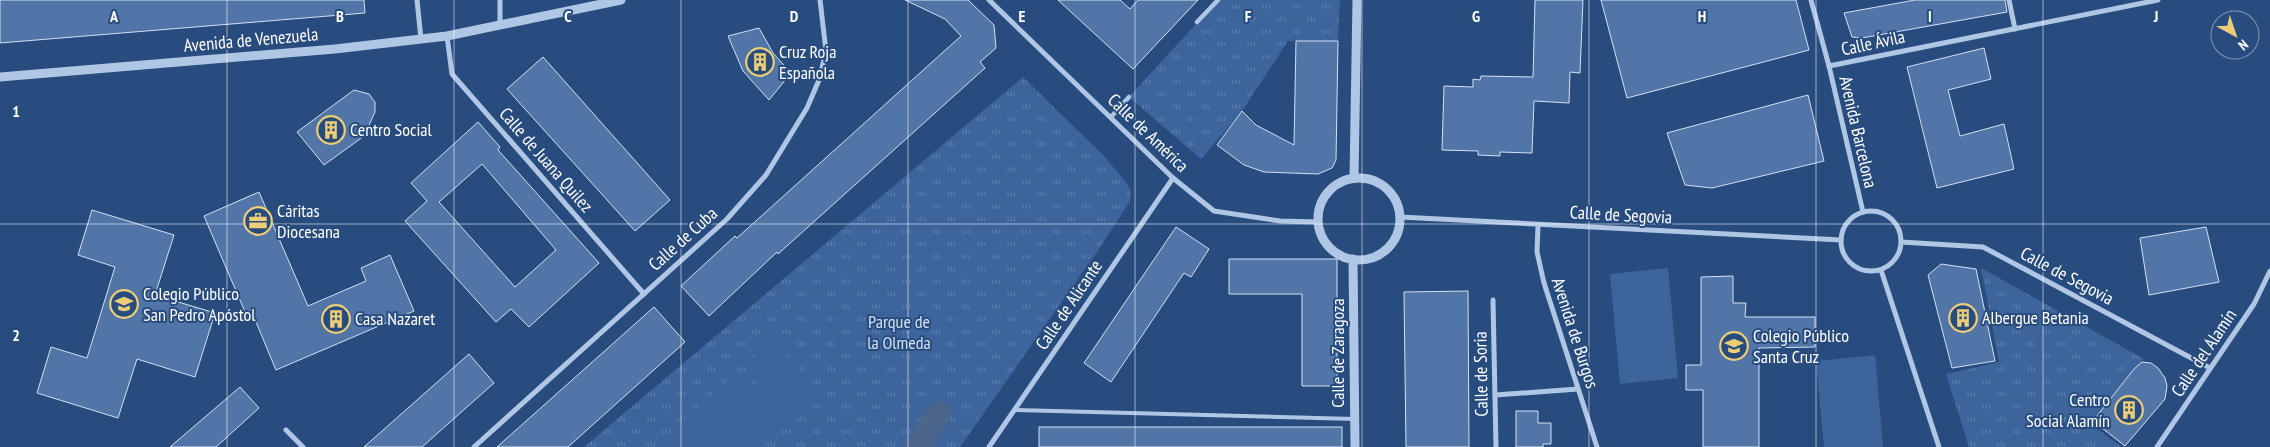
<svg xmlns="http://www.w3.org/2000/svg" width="2270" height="447" font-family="'PT Sans Narrow',sans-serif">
  <defs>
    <pattern id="grass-tufts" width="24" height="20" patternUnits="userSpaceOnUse" patternTransform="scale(1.25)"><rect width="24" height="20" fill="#3d659c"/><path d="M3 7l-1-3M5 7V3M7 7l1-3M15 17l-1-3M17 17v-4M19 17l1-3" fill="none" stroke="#5a7cab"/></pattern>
  </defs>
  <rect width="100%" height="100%" fill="#294c7f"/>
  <g fill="url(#grass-tufts)">
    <polygon points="1218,0 1340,0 1338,41 1288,41 1242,111 1201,159 1129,97"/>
    <polygon points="1023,77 1103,155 1126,182 1131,192 1130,201 1099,249 960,447 584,447"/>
    <polygon points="1981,268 2144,359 2090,423 2121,447 1969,447 1946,374 1999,362"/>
  </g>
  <g fill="#3d659c">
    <polygon points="1668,268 1678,378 1620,384 1610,274"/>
    <polygon points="773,340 820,393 790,419 743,366"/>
    <polygon points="1875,355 1883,447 1824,447 1816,361"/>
    <polygon points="737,373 783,423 755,447 678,447 667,435"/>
  </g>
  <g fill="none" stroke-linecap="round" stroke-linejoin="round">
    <polyline stroke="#4c658a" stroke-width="24" points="917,447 939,413"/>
  </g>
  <g fill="#5175a7" stroke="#d2e1f4" fill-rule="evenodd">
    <polygon points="0,0 364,0 365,13 0,43"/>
    <polygon points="905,0 968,0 994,25 996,48 980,62 985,68 778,254 777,252 709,316 681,286 735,236 737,238 961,36 945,19"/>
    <polygon points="1058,0 1120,0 1130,9 1138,0 1198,0 1133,69"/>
    <polygon points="1535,0 1583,0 1580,73 1570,72 1569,103 1534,101 1532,153 1500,152 1500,156 1478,155 1478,151 1442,150 1444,86 1473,87 1473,79 1480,80 1481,76 1533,77"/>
    <polygon points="1601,0 1796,0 1809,50 1627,98"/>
    <polygon points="1915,0 2005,0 2007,12 1862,38 1852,37 1844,13"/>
    <polygon points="759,28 773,53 791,73 769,100 743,71 728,36"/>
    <polygon points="1296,41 1338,41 1336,160 1332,168 1318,174 1264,172 1244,165 1217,145 1242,111 1256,125 1294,145"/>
    <polygon points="1984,48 1991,79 1948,90 1960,136 2004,124 2014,169 1937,188 1907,67"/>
    <polygon points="543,57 670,200 635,231 507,89"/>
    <polygon points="354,90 369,94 375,102 375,112 364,136 324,165 297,132"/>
    <polygon points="1808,95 1824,161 1712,188 1685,185 1667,133"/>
    <path d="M478,122L500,147L498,150L599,263L529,327L511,309L496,322L405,221L427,201L411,183ZM482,164L556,250L515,287L439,202Z"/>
    <polygon points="259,192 308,306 366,281 361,268 390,255 414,311 276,370 251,310 245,312 204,216"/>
    <polygon points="92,210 174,235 155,295 215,313 195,377 137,359 118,418 37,393 51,347 87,358 115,267 78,255"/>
    <polygon points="1176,227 1209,249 1191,277 1184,273 1111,382 1084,363"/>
    <polygon points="2206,227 2219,282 2149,295 2140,238"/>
    <polygon points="1229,259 1337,259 1337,386 1302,386 1302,294 1229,294"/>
    <polygon points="1941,264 1976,269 1995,361 1952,368 1928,275"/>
    <polygon points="1733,276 1733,303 1746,303 1745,317 1815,317 1815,347 1759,348 1759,447 1703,447 1703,390 1686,390 1686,365 1701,365 1701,277"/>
    <polygon points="1468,291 1469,447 1406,447 1404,292"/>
    <polygon points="654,307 685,342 568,447 497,447"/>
    <polygon points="469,354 494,383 422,447 364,447"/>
    <polygon points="2142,362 2151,363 2158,368 2165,378 2167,386 2165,399 2125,446 2093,421 2134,369"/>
    <polygon points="240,387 259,408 216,447 170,447"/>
    <polygon points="1516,411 1538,411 1538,423 1551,423 1551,444 1543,444 1543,447 1516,447"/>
    <rect x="1039" y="427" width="303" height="20"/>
  </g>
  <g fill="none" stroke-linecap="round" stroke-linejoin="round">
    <polyline stroke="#b0c6e5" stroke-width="4" points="1015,410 1355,419"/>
    <g stroke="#b0c6e5" stroke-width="4.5">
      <polyline points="1197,22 1218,0"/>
      <polyline points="1111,117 1129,97"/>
    </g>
    <g stroke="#b0c6e5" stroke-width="5">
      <polyline points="417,0 421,39"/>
      <polyline points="989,0 1173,178 1214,211 1280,221 1318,222"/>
      <polyline points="1811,0 1829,66 1863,212"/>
      <polyline points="2009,0 2015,29"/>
      <polyline points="500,26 500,0"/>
      <polyline points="447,36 452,74 644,294"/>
      <polyline points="1829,66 2158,0"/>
      <circle cx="1871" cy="241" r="30"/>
      <polyline points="1400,217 1841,240"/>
      <polyline points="1538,226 1537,252 1544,283 1597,447"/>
      <polyline points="1901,242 1983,247 2210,368"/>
      <polyline points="1881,270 1939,447"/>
      <polyline points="1493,300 1496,447"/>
      <polyline points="1495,395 1578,389"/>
      <polyline points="286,430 303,447"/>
      <polyline points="474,447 727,219 766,175 807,108 819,80 826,51 820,0"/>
      <polyline points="989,447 1173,178"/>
      <polyline points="2157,447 2254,304 2270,271"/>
    </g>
    <g stroke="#b0c6e5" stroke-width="9">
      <polyline points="0,77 335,49 447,36 621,0"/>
      <polyline points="1354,178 1357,0"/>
      <circle cx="1359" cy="219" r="41"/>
      <polyline points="1353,259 1355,447"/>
    </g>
  </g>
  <path fill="none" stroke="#fff" stroke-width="1" stroke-opacity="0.55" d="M227,0V447M454,0V447M681,0V447M908,0V447M1135,0V447M1362,0V447M1589,0V447M1816,0V447M2043,0V447M0,224H2270"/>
  <defs>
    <symbol id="building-ring" viewBox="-11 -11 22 22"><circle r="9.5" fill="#294c7f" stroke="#ecce77" stroke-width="1.5"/><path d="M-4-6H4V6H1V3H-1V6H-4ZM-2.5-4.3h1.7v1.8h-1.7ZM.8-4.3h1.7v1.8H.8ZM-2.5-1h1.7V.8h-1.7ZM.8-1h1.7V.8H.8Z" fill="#ecce77"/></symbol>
    <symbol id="office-ring" viewBox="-11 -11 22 22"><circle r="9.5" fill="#294c7f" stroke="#ecce77" stroke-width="1.5"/><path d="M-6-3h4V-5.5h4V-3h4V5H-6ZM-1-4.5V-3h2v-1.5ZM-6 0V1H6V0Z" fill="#ecce77"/></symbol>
    <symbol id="school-ring" viewBox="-11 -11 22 22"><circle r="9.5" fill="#294c7f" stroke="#ecce77" stroke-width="1.5"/><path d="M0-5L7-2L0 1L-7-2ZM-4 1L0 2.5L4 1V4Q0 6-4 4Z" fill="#ecce77"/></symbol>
  </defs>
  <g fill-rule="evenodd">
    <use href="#building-ring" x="744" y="46" width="32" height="32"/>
    <use href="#building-ring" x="315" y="114" width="32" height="32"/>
    <use href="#office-ring" x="242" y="205" width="32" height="32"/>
    <use href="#school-ring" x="108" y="288" width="32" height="32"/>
    <use href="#building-ring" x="1947" y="302" width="32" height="32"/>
    <use href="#building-ring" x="320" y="303" width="32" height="32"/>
    <use href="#school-ring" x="1718" y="330" width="32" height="32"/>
    <use href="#building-ring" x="2113" y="394" width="32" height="32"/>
  </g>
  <g text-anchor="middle" stroke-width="4" stroke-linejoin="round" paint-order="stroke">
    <g font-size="18" fill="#fff" stroke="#294c7f">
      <text transform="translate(251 40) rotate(-5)" y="6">Avenida de Venezuela</text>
      <text transform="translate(1873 43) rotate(-12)" y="6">Calle Ávila</text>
      <text transform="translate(1858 132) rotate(77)" y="6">Avenida Barcelona</text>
      <text transform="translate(1148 133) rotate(44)" y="6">Calle de América</text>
      <text transform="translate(546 160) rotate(49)" y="6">Calle de Juana Quilez</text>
      <text transform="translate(1621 215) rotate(3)" y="6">Calle de Segovia</text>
      <text transform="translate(683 239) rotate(-42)" y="6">Calle de Cuba</text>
      <text transform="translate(2067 276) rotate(28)" y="6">Calle de Segovia</text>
      <text transform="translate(1069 305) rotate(-56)" y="6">Calle de Alicante</text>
      <text transform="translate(1575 333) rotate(72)" y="6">Avenida de Burgos</text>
      <text transform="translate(1338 353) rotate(-90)" y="6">Calle de Zaragoza</text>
      <text transform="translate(2204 353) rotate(-56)" y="6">Calle del Alamín</text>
      <text transform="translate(1481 374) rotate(-91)" y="6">Calle de Soria</text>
    </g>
    <g font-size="18" fill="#fff" stroke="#294c7f" text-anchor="start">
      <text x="779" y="58">Cruz Roja<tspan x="779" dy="21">Española</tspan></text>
      <text x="350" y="136">Centro Social</text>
      <text x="277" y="217">Cáritas<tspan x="277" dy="21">Diocesana</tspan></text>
      <text x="143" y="300">Colegio Público<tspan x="143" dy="21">San Pedro Apóstol</tspan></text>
      <text x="1982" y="324">Albergue Betania</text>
      <text x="355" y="325">Casa Nazaret</text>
      <text x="1753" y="342">Colegio Público<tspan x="1753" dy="21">Santa Cruz</tspan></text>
      <text x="2110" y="406" text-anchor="end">Centro<tspan x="2110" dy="21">Social Alamín</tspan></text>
    </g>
    <g font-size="18" fill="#d2e1f4" stroke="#294c7f">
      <text x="899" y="328">Parque de<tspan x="899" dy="21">la Olmeda</tspan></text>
    </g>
  </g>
  <g font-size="16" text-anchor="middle" font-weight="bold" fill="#fff" stroke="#294c7f" stroke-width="4" stroke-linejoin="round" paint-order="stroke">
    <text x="114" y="22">A</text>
    <text x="340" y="22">B</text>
    <text x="568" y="22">C</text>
    <text x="794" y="22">D</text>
    <text x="1022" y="22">E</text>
    <text x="1248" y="22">F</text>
    <text x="1476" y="22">G</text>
    <text x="1702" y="22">H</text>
    <text x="1930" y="22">I</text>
    <text x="2156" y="22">J</text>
    <text x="16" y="117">1</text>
    <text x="16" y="341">2</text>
  </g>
  <g transform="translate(2235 35) rotate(140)"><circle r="24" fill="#294c7f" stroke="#7f94b2"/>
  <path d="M0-4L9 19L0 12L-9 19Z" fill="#ecce77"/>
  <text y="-8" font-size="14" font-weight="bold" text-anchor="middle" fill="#ffffff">N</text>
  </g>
</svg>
